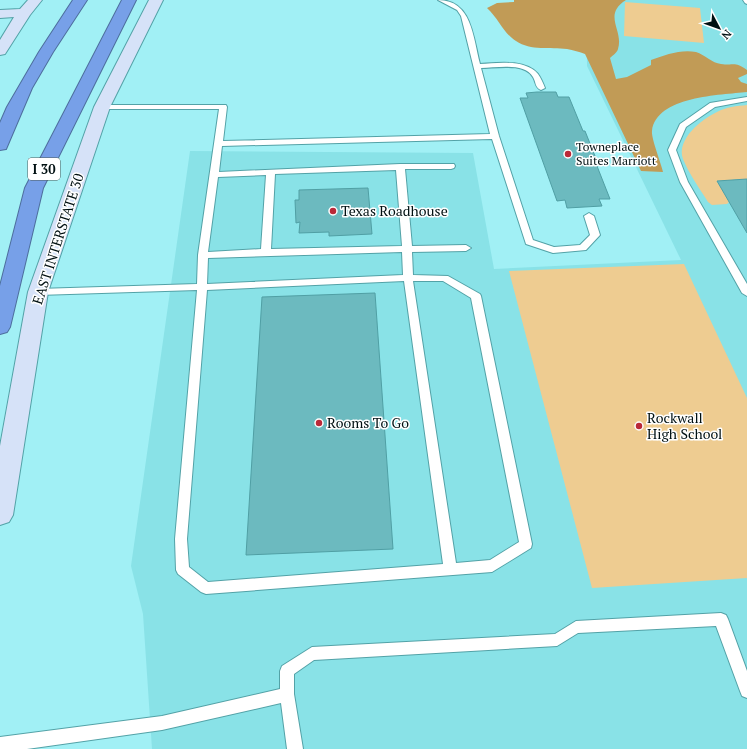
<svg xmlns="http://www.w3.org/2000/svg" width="747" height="749" font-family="'PT Serif',serif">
  <rect width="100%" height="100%" fill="#a1f0f5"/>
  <polygon fill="#89e2e7" points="586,0 747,0 747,749 152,749 143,614 131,566 190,151 473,153 494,269 681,260 587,66"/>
  <g fill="#eecc91">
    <polygon points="625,2 700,8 704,43 624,36"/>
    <path d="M747,105V179L717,181L729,202L727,204L712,205L708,202C700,189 689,174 683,159C676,139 702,119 717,112C726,107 737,106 747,105Z"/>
    <polygon points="684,264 747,398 747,578 592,588 509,271"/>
  </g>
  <path fill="#c19b56" d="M514,0H626C602,15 624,30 618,49C617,53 612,56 610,58L616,79L627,77L651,65V60C665,55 681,49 696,52C705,55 712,63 721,64C735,66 734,61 747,70V74L738,78L741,82L747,84V92C721,95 656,96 652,131C651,138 661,163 663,172L641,171L585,54C580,52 573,50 567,49C550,47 531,51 516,41C503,33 499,19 487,8L497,3L514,2Z"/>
  <g fill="#6cbabf" stroke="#509fa4">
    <polygon points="537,92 556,92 558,97 569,97 583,131 585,131 597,161 595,161 610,199 599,199 602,206 567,208 565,200 557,201 520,98 528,98 526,93"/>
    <polygon points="747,179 747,233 717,181"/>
    <polygon points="368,188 372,234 329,236 329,232 299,233 300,222 296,223 295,200 299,200 299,190"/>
    <polygon points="375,293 393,549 246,555 262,297"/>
  </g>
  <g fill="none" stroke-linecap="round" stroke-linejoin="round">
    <defs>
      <g id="lane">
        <path d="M438,0C472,0 473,37 480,64C498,63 525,59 538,74C541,78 543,83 545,88L541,90C535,88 536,82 533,77C524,62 496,68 481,68L499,136L533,240L554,247L580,245L590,235L584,216L589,213L594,216L600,235L586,250L553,253L526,244L492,139L222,146L219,172L400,164H454L455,166L454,168L451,169H405L412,246L466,245L471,248L466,251L412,252L413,275L448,276L480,294L481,296L532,544L531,548L492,572L206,594L201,592L178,574L176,570L175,539L197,290L38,295L33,292L38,289L197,284L198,255L219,109H102L98,107L102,105H226L227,107L223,141L490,134L461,16L457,10ZM396,170L402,246L271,249L275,174ZM266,175L261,249L208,252L218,177ZM402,252L403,275L207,284L208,258ZM404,281L443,564L208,582L189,567L187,539L207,290ZM413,281H443L471,298L519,542L490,560L456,563Z"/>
        <polygon points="743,0 747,0 747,4 745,3"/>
        <polygon points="747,97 747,101 715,107 686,127 676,150 688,182 747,284 747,296 742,293 680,182 668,150 680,124 710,103"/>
        <polygon points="721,613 726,615 728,619 747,671 747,698 742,696 740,691 716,626 578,633 557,646 314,660 294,674 294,694 303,749 287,749 281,703 162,730 27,749 0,749 0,737 162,716 280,689 280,671 282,666 312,647 555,634 576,621"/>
      </g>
      <g id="secondary">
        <polygon points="28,0 42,0 30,15 5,54 0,55 0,40 14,17 0,18 0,10 20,9"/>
        <polygon points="149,0 163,0 110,107 48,292 13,515 9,522 0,525 0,446 28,292 94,107"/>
      </g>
      <g id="highway">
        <polygon points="73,0 87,0 53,52 32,88 6,149 0,150 0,123 7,107 39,52"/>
        <polygon points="122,0 136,0 43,188 10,327 7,332 0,334 0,286 25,188"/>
      </g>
    </defs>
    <use href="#lane" stroke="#53a2a7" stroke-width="2"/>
    <use href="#secondary" stroke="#53a2a7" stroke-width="2"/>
    <use href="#highway" stroke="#4d6e9d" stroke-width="2"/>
    <use href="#lane" fill="#fff" fill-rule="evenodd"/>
    <use href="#secondary" fill="#d6e2f8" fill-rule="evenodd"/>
    <use href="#highway" fill="#77a0e8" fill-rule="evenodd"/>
  </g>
  <g fill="#ba2938" stroke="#fff" stroke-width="1.5">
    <circle cx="568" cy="154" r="4"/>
    <circle cx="333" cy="211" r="4"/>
    <circle cx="319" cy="423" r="4"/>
    <circle cx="639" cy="426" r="4"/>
  </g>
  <g text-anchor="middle" stroke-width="3" stroke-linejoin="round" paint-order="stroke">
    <g font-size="12" fill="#001012" stroke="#fff" text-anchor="start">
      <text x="576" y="151">Towneplace<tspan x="576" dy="14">Suites Marriott</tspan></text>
    </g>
    <rect fill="#fff" stroke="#4c5859" stroke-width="1" x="28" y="158" width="32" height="22" rx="3"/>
    <g font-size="13" font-weight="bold" fill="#001012">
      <text x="44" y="174">I 30</text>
    </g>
    <g font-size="14" fill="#001012" stroke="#fff" text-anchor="start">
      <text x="341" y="216">Texas Roadhouse</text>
      <text x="647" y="423">Rockwall<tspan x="647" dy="16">High School</tspan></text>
      <text x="327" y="428">Rooms To Go</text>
    </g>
    <g font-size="14" fill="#001012" stroke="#fff">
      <text transform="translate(58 239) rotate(-72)" y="5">EAST INTERSTATE 30</text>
    </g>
  </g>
  <g transform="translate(719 28) rotate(131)" stroke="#ffffff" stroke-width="3" paint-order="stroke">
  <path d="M0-3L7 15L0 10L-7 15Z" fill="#001012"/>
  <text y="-6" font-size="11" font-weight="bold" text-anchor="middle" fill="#001012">N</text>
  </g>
</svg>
